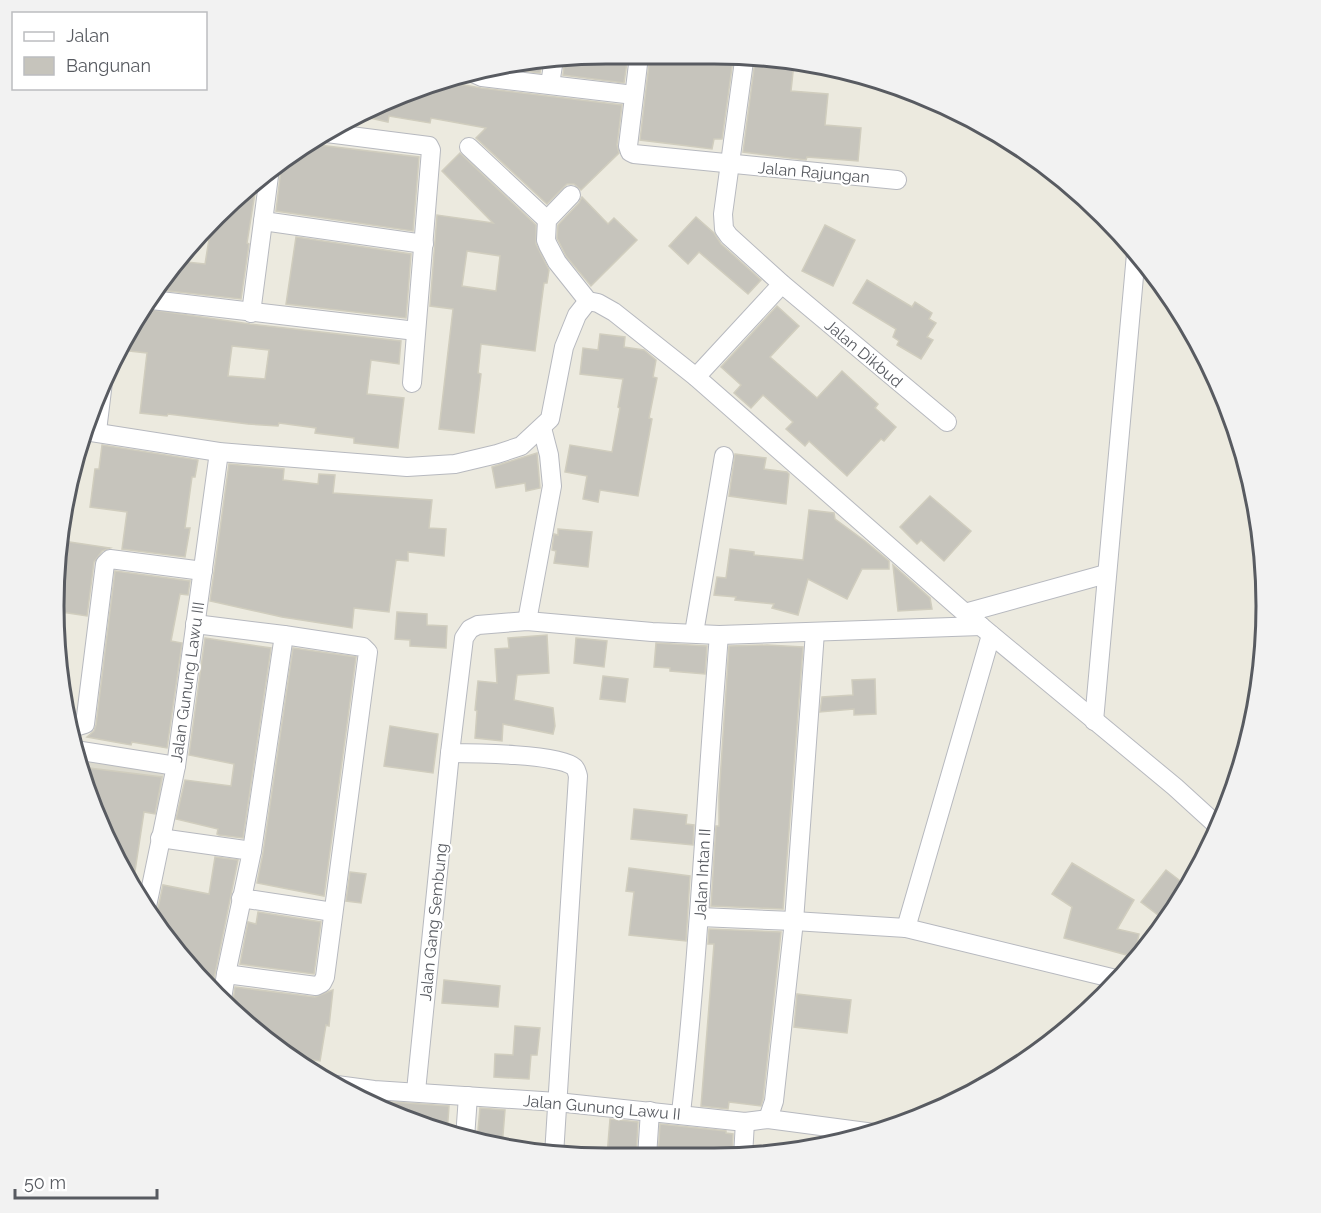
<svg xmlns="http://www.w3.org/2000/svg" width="1321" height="1213" font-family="Raleway,sans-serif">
  <rect width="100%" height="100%" fill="#eceadf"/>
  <polygon fill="#dcdace" points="77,756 165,767 158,808 91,800"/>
  <g fill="#c6c4bc" stroke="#d0cdbe" stroke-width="1.5" fill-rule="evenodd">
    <polygon points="606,54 628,55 624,83 563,75 565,58"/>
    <polygon points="650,56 733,60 722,139 714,139 712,149 640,140"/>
    <polygon points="542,60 540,73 501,68 502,64"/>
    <polygon points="755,61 794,63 791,91 828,94 825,125 861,128 858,161 807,157 806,160 743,152"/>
    <polygon points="447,82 481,88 622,105 617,145 619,153 581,190 574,184 567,184 547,204 476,138 486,128 431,118 430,123 389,116 388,122 356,115 362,111"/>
    <polygon points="310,144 419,157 413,231 276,211 281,169 280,162"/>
    <path d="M460,153L536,225V244L549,270L547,283H544L535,351L481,344L478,373L481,374L474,433L439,429L453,309L430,306L437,215L493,223L442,171ZM467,251L500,256L496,291L462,286Z"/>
    <polygon points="257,180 247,243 249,244 241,299 159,290 178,261 205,264 210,233 202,232"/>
    <polygon points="582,197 608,224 614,218 637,240 591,286 566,256 557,238 558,225 579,203"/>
    <polygon points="696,217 714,233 721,244 761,280 748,294 699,252 688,264 669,246"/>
    <polygon points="825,225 855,240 833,286 802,271"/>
    <polygon points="296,237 411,254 406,318 286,304"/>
    <polygon points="867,280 912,307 915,302 932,313 929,319 936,323 927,337 933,340 921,359 897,345 899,341 893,337 896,329 853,303"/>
    <polygon points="777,306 799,326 770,357 817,398 842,371 878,404 875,408 896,427 884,441 881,439 847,476 809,441 805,446 786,429 793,422 763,395 751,408 734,393 741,385 721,367"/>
    <path d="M146,309L250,324L401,341L399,364L371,360L367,394L404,398L398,448L354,443V438L315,433L316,428L279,423L278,426L248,424L168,414L167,416L140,413L147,353L119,350ZM232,346L269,350L265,379L228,376Z"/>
    <polygon points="600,334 625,337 624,347 644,350 656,360 653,377 657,378 649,418 652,419 638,496 600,490 598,502 583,499 587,476 565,472 570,445 612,452 620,408 618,407 623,379 580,374 583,348 598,350"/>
    <polygon points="102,445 198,460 195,477 192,477 185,528 190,528 185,557 122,549 127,512 90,507 95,469 99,469"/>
    <polygon points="537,453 540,488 526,491 525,483 496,488 492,467"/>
    <polygon points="735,454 766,458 764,469 787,472 789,474 786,504 729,496"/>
    <polygon points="229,464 284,469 283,480 318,484 319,474 335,475 333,493 432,500 429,528 446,529 444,556 408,552 408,561 396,560 389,612 354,608 352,628 282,617 210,601"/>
    <polygon points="930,496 971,531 944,561 921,540 917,544 900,527"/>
    <polygon points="809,510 834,513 835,519 865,541 889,561 889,569 862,569 847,599 808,579 798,615 772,608 774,604 735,600 736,597 714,595 717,577 726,578 730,549 754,552 754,555 803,560"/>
    <polygon points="558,529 592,532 588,567 554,563 556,551 552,550 554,534 558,535"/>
    <polygon points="63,541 110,548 102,551 94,562 87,616 55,611"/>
    <polygon points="893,565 930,598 932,609 898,611"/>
    <polygon points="115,571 190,581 188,595 180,594 171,641 182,643 167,748 132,742 131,745 87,737 94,731 96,725"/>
    <polygon points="397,612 427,614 427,625 447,626 446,648 410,646 410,640 395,639"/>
    <polygon points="547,635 549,673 517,675 514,700 553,708 555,726 553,734 503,724 502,741 475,738 477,711 475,710 478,681 497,683 495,649 509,648 508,638"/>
    <polygon points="205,638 271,648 243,838 219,835 217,834 218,829 176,819 185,780 231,786 234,764 189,755"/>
    <polygon points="576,638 607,641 604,667 574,663"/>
    <polygon points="656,643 707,646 705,674 670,671 670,668 654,667"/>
    <polygon points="767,645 803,647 783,909 711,906 716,826 719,826 719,796 729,646"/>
    <polygon points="293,648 356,657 324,896 257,883 263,853"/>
    <polygon points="603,676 628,679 625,702 600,699"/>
    <polygon points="875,679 876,714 854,715 854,709 820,712 822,697 853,695 852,680"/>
    <polygon points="390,726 438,734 433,773 384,766"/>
    <polygon points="81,767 162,777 155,814 144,812 135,871 124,869 96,818"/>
    <polygon points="634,809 687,815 686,824 694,825 693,845 631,839"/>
    <polygon points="215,857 238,860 214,979 203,978 153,920 157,913 163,885 209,894"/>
    <polygon points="1072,863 1134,900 1117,929 1139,934 1134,957 1064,938 1072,907 1052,894"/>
    <polygon points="629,868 690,876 686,941 629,935 634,892 626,891"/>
    <polygon points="1166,870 1188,887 1178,906 1166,921 1141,902"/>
    <polygon points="350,872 366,874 361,903 346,901"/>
    <polygon points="258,912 321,922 314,974 240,964 248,922 256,924"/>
    <polygon points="709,929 781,932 763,1099 761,1106 729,1102 728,1109 701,1106 714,944 708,944"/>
    <polygon points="444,980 500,986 498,1007 442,1003"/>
    <polygon points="235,987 315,997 333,990 329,1026 326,1025 320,1061 292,1057 242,1022 229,1007 233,1001"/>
    <polygon points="797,994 851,1000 847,1033 794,1027"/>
    <polygon points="515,1026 540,1028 537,1055 531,1055 529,1079 494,1077 495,1054 513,1055"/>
    <polygon points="363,1100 449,1106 447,1134 429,1130"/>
    <polygon points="480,1108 505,1110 502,1147 477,1141"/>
    <polygon points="610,1119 638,1122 636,1157 607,1156"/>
    <polygon points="660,1124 726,1131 726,1133 733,1134 732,1157 715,1159 658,1158"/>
  </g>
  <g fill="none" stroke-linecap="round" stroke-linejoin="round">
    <defs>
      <g id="minor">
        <polyline points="639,56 628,146 630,152 634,154 897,180"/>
        <polyline points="744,61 723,214 724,229 729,236 782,284 947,422"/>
        <polyline points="473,73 482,77 634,95"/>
        <polyline points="550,84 554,59"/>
        <polyline points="327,133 429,146 431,150 412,383"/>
        <polyline points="469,147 547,220"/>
        <polyline points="571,195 547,220 546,240 548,245 557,262 588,301 598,303 614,312 696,377 965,613 1175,787 1220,828"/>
        <polyline points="263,221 424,244"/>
        <polyline points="152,300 416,331"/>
        <polyline points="251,313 270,168"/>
        <polyline points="696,377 782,284"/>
        <polyline points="85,431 219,452 407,467 455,464 497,454 521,446 550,419 564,347 577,315 588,301"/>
        <polyline points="97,431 103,382"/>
        <polyline points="965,613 1106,574"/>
        <polyline points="527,621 552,486 549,455 542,428"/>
        <polyline points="195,624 284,635 363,647 368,652 325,977 322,983 316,986 226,974 222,999"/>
        <polyline points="694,633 724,456"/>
        <polyline points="991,635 906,928 1120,980"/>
        <polyline points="1094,721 1136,254"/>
        <polyline points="69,729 85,724 105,564 110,559 203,571"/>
        <polyline points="75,750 176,766"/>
        <polyline points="160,838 252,851 226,974"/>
        <polyline points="252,851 284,635"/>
        <polyline points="241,898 333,912"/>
        <polyline points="146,911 176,766 219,452"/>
        <polyline points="700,917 794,921 906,928"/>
        <polyline points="329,1084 374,1090 557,1102 745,1122 768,1119 874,1133"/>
        <polyline points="416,1091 450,753"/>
        <path d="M681,1113C699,954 706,794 719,635"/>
        <polyline points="768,1119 774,1101 794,921 815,632"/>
        <polyline points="465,1138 468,1096"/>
        <path d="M554,1155L578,776C577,773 577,770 574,767C561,754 472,753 450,753L464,638L470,629L478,625L527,621L652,632L719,635L981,626"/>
        <polyline points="743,1156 745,1122"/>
        <polyline points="647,1157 650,1111"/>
      </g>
    </defs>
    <use href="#minor" stroke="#b7b9bf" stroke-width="20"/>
    <use href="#minor" stroke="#fff" stroke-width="18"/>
  </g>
  <g text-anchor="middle" stroke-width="4.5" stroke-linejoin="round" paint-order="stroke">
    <g font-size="16" fill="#585b61" stroke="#fff">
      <text transform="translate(814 172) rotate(5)" y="6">Jalan Rajungan</text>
      <text transform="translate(864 353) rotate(40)" y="6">Jalan Dikbud</text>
      <text transform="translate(187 682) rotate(-82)" y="6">Jalan Gunung Lawu III</text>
      <text transform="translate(702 874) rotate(-87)" y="6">Jalan Intan II</text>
      <text transform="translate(433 922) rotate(-84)" y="6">Jalan Gang Sembung</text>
      <text transform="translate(602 1107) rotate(5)" y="6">Jalan Gunung Lawu II</text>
    </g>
  </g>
  <path d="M0 0H1321V1213H0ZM606 64H714A542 542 0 0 1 1256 606V606A542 542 0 0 1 714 1148H606A542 542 0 0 1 64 606V606A542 542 0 0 1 606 64Z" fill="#f2f2f2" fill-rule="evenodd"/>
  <path fill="none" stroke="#585b61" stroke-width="3" d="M606 64H714A542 542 0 0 1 1256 606V606A542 542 0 0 1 714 1148H606A542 542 0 0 1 64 606V606A542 542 0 0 1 606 64Z"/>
  <rect x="12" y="12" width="195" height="78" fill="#ffffff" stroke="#bcbdc0" stroke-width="1.5"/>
  <rect x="24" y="32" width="30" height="9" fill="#ffffff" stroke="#bcbdc0" stroke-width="1.5"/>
  <text x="66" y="42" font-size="18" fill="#585b61">Jalan</text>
  <rect x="24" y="57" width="30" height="18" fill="#c6c4bc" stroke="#bcbdc0" stroke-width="1.5"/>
  <text x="66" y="72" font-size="18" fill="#585b61">Bangunan</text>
  <path d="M15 1189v9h142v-9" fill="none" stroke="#585b61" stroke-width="3"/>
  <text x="24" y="1189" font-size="18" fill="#585b61" stroke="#ffffff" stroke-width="4.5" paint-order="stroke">50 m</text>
</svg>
